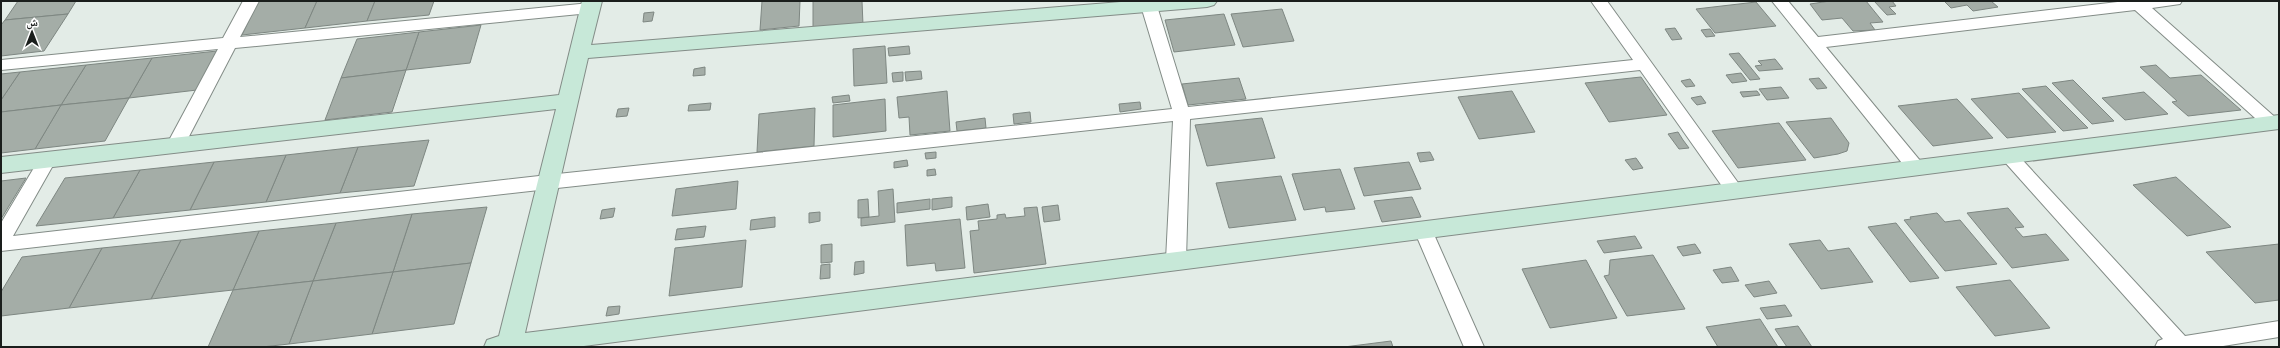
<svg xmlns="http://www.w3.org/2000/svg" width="2280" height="348" font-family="'Space Grotesk','Noto Naskh Arabic',sans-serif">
  <rect width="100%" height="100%" fill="#e3ece7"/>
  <g fill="#a4ada7" stroke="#7e8782">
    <polygon points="18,1 76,1 68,14 5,20"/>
    <polygon points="258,1 317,1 305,28 242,35"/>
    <polygon points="317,1 375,1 367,21 305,28"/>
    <polygon points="375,1 434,1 429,15 367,21"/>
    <polygon points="762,1 800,1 799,26 760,30"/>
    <polygon points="813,1 862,1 863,25 813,30"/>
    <polygon points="1830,1 1866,1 1883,22 1870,23 1875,30 1853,31 1842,18 1822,20 1810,4"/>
    <polygon points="1874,1 1892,1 1896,6 1889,7 1896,14 1887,15"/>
    <polygon points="1944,1 1991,1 1998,7 1973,11 1967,5 1951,8"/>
    <polygon points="1756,2 1776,26 1715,33 1696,9"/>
    <polygon points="1282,9 1294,41 1243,47 1231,14"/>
    <polygon points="654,12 652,21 643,22 644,13"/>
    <polygon points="68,14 44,51 1,56 1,25 5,20"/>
    <polygon points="1224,14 1235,45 1174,52 1165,20"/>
    <polygon points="481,25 470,63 406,70 419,32"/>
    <polygon points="1675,28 1682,39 1672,40 1665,29"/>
    <polygon points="1710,29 1715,36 1706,37 1701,30"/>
    <polygon points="419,32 406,70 341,78 357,39"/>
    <polygon points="885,46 887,83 854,86 853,49"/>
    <polygon points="909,46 910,54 889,56 888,48"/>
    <polygon points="217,51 197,90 129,98 152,58"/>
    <polygon points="1739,53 1760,79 1750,80 1729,54"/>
    <polygon points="152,58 129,98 61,105 86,65"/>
    <polygon points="1775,59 1783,69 1759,71 1755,66 1762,65 1758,61"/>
    <polygon points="86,65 61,105 1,112 1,100 20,72"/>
    <polygon points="2156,65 2170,78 2201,75 2241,110 2188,116 2172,102 2177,101 2140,67"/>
    <polygon points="705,67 705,75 693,76 694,69"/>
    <polygon points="406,70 392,112 325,120 341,78"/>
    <polygon points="921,71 922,79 906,81 905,72"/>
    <polygon points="20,72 1,100 1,74"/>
    <polygon points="903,72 903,81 893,82 892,73"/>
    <polygon points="1741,73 1747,81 1732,83 1726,75"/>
    <polygon points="1641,77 1667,115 1609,122 1585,83"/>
    <polygon points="1239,78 1246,99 1188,105 1182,84"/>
    <polygon points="1819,78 1827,88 1817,89 1809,79"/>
    <polygon points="1690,79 1695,86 1686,87 1681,81"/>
    <polygon points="2073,80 2114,121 2092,124 2052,83"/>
    <polygon points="2046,86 2088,128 2063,131 2022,89"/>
    <polygon points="1781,87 1789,98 1767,100 1759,89"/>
    <polygon points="947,91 950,131 910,135 909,117 899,118 897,97"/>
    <polygon points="1512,91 1535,132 1479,139 1458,97"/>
    <polygon points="1757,91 1760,95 1743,97 1740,92"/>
    <polygon points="2144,92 2168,114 2125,120 2102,98"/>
    <polygon points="2019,93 2056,132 2007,138 1971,99"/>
    <polygon points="849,95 850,101 833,103 832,97"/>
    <polygon points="1701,96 1706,103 1697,105 1691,98"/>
    <polygon points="129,98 105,141 35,149 61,105"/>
    <polygon points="885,99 886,131 833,137 833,105"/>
    <polygon points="1957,99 1993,138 1933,146 1898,106"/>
    <polygon points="1140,102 1141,109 1120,112 1119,104"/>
    <polygon points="711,103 710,110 688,111 689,105"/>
    <polygon points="61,105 35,149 1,153 1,112"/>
    <polygon points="629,108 627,116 616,117 618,109"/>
    <polygon points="815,108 814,146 757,152 759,114"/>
    <polygon points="1030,112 1031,122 1014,124 1013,114"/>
    <polygon points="985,118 986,128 957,131 956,122"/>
    <polygon points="1262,118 1275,158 1207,166 1195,125"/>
    <polygon points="1831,118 1849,143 1847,151 1838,154 1814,158 1786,122"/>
    <polygon points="1779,123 1806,160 1738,168 1712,131"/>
    <polygon points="1678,132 1683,140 1689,148 1679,149 1668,134"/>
    <polygon points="429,140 414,186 340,193 358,147"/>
    <polygon points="358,147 340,193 266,202 286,155"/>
    <polygon points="936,152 936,158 926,159 925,153"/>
    <polygon points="1430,152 1434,160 1420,162 1417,153"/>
    <polygon points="286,155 266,202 190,210 214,162"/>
    <polygon points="1636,158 1643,168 1633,170 1625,160"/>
    <polygon points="907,160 908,166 894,168 894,162"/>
    <polygon points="214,162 190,210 113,218 140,170"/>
    <polygon points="1409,162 1421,189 1364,196 1354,168"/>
    <polygon points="935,169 936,175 927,176 927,170"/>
    <polygon points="1340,169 1355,209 1326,212 1325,207 1304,210 1292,174"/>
    <polygon points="140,170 113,218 36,226 65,178"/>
    <polygon points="1281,176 1296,220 1229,228 1216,183"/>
    <polygon points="2176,177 2231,227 2187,236 2133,185"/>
    <polygon points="26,178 1,219 1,181"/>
    <polygon points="738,181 736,209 672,216 676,189"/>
    <polygon points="893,189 895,222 861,226 861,218 879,216 878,191"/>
    <polygon points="952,197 952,207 932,210 932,199"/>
    <polygon points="1412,197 1421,217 1382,222 1374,201"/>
    <polygon points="868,199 869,217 858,218 858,200"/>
    <polygon points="930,199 930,209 897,213 897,203"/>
    <polygon points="988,204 990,217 967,220 966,207"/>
    <polygon points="1058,205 1060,220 1044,222 1042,207"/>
    <polygon points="487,207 471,263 393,272 412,214"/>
    <polygon points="1037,207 1046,264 974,273 970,231 979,230 978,221 997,219 997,215 1005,214 1006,218 1025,216 1024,208"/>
    <polygon points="615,208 613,217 600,219 602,210"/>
    <polygon points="2008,208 2024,227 2015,228 2023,237 2046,234 2069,260 2012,268 1967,213"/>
    <polygon points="820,212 820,221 809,223 809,213"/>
    <polygon points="1937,213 1945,222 1960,220 1997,264 1945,271 1904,220 1911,219 1910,217"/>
    <polygon points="412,214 393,272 313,281 336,223"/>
    <polygon points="775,217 775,227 750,230 751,220"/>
    <polygon points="960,219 965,268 936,271 935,263 907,266 905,225"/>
    <polygon points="336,223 313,281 233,290 259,231"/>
    <polygon points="1896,223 1939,278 1910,282 1868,227"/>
    <polygon points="706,226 704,237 675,240 677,229"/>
    <polygon points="259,231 233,290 151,299 181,240"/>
    <polygon points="1635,236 1642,248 1604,253 1597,241"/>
    <polygon points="181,240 151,299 69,308 102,248"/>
    <polygon points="746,240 742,287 669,296 675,248"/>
    <polygon points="1820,240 1828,251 1849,248 1873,282 1821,289 1789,244"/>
    <polygon points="832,244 832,262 821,263 821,245"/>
    <polygon points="1695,244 1701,253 1683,256 1677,247"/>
    <polygon points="2279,244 2279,300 2255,303 2206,252"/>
    <polygon points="102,248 69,308 1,316 1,292 22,257"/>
    <polygon points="1653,255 1685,309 1627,316 1604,276 1609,275 1610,260"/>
    <polygon points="1586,260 1617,318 1550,328 1522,269"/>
    <polygon points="864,261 864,273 854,275 855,262"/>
    <polygon points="471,263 454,324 372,334 393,272"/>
    <polygon points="830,264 830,278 820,279 821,265"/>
    <polygon points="1731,267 1739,281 1722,283 1713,270"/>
    <polygon points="393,272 372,334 289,344 313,281"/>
    <polygon points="2010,280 2050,328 1995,336 1956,287"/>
    <polygon points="313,281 289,344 262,347 208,347 233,290"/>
    <polygon points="1769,281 1777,293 1754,297 1745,285"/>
    <polygon points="1785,305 1792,316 1767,319 1760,308"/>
    <polygon points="620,306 619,314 606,316 608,307"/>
    <polygon points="1760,319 1778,347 1718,347 1706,327"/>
    <polygon points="1798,326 1812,347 1787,347 1775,329"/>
    <polygon points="1391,341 1393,347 1344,347"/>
  </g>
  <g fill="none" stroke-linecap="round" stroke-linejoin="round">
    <defs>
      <g id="street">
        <polygon points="243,1 259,1 240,37 590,3 596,5 598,8 596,11 590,13 235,48 184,146 181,150 175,152 169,150 166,146 218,49 1,70 1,60 223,38"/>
        <polygon points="1149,1 1155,3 1157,6 1188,107 1633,60 1591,1 1607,1 1744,191 1741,196 1735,198 1729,196 1640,70 1190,119 1186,260 1183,265 1176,267 1169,265 1166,260 1173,121 548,189 1,251 1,223 41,156 47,154 53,156 56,160 13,236 548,175 1172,109 1141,6 1143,3"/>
        <polygon points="1772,1 1788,1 1818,37 2126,1 2182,1 2180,4 2152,8 2277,119 2279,124 2277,127 2271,129 2265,127 2135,10 1826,47 1922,163 1925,168 1922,173 1916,174 1910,173"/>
        <polygon points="2009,150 2015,152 2185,336 2279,321 2279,337 2217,347 2155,347 2158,341 2163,339 2003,160 2000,156 2003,152"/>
        <polygon points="1423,223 1430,225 1432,230 1484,347 1464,347 1414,230 1416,225"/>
      </g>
      <polygon id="secondary" points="582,1 602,1 591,45 1133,1 1217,1 1214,5 1207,7 588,58 525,333 2279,115 2279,129 576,347 484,347 487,340 499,336 556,109 1,173 1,157 559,95"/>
    </defs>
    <use href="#street" stroke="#838c87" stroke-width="2"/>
    <use href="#secondary" stroke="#838c87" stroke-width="2"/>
    <use href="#street" fill="#fff" fill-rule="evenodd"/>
    <use href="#secondary" fill="#c7e8d8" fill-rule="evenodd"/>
  </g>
  <rect width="2280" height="348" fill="none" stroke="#1a1e1c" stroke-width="4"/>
  <g transform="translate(32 32)" stroke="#ffffff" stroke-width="3" paint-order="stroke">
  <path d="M0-3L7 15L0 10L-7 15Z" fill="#1a1e1c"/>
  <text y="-6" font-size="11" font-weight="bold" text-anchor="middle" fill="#1a1e1c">ش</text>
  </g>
</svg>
